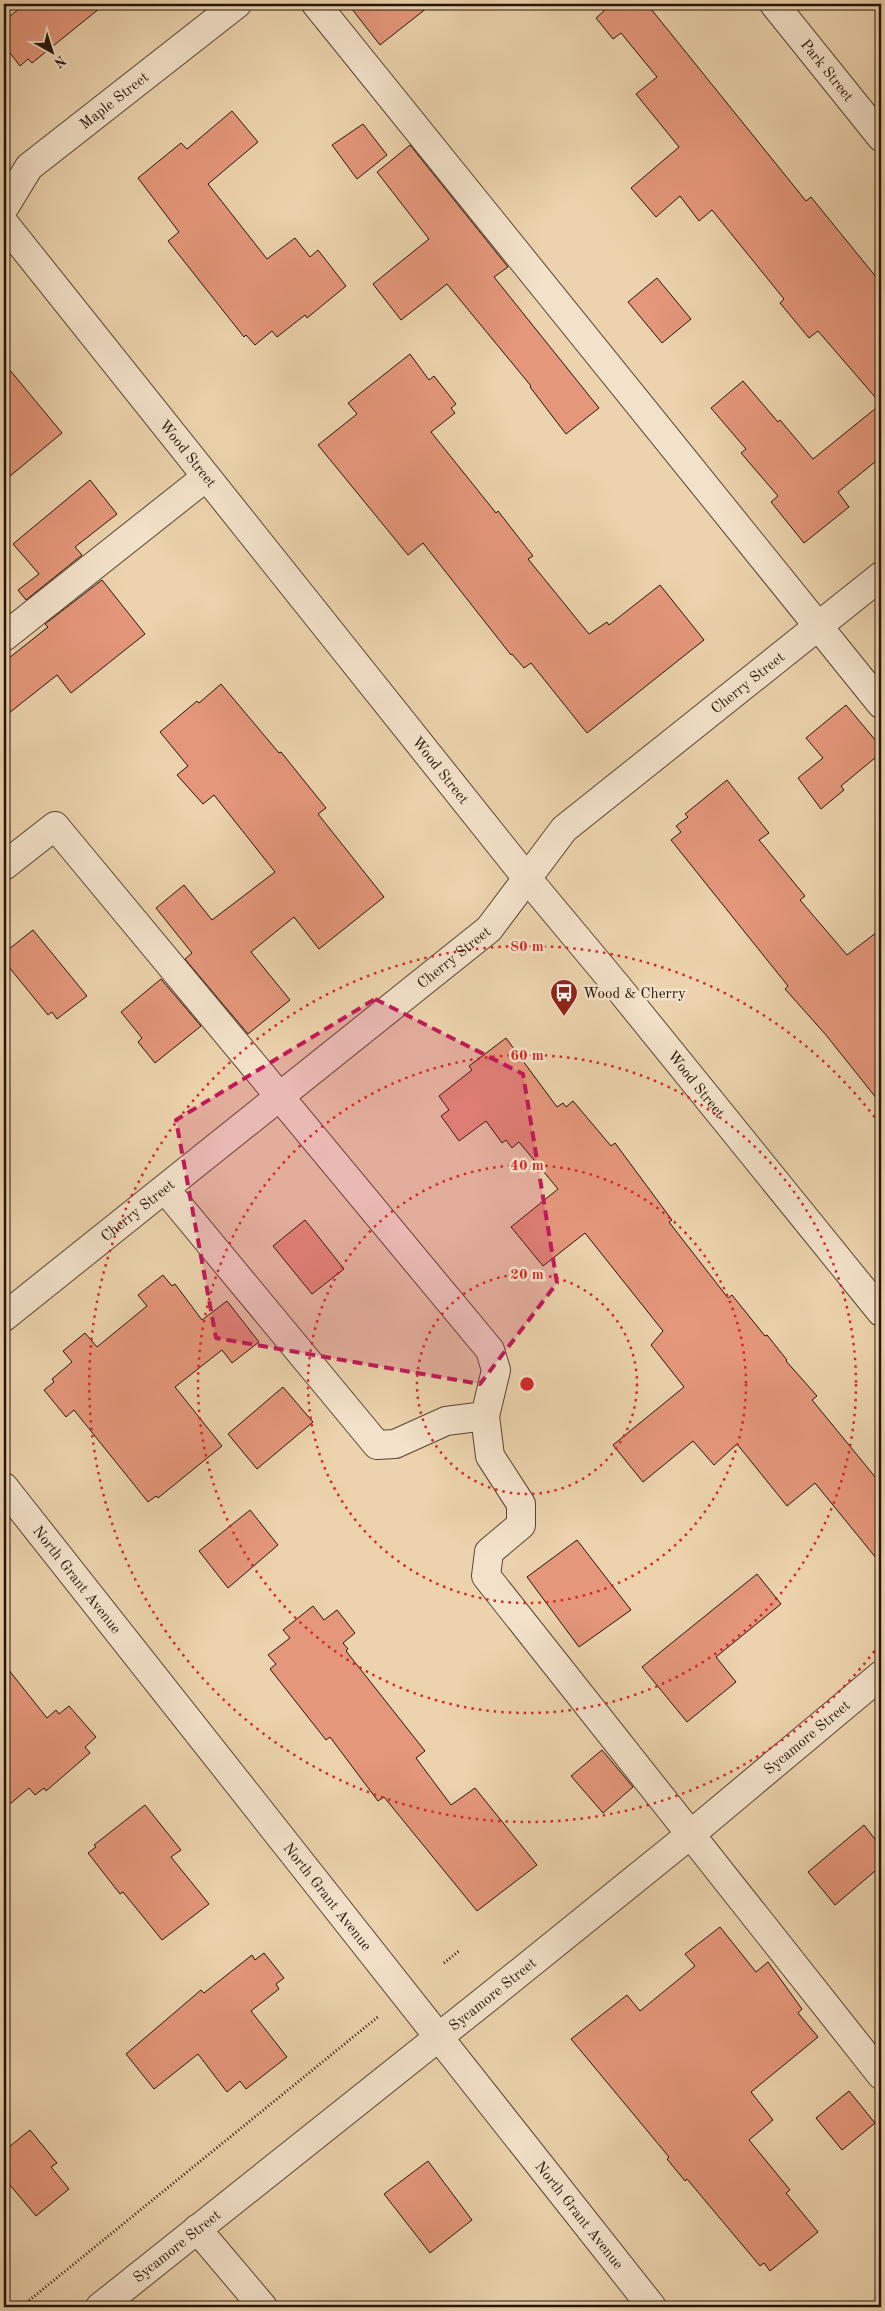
<svg xmlns="http://www.w3.org/2000/svg" width="885" height="2311" font-family="'Old Standard TT',serif">
  <rect width="100%" height="100%" fill="#ecd3ad"/>
  <filter id="stains"><feTurbulence type="fractalNoise" baseFrequency=".004" numOctaves="4"/><feColorMatrix values="0 0 0 0 .2 0 0 0 0 .09 0 0 0 0 .02 0 0 0 .5 -.17"/></filter>
  <radialGradient id="worn" r=".72"><stop offset=".6" stop-color="#630" stop-opacity="0"/><stop offset="1" stop-color="#630" stop-opacity=".3"/></radialGradient>
  <g fill="#e5977b" stroke="#251409">
    <polygon points="25,4 105,4 32,63 28,59 20,66 4,45 4,21"/>
    <polygon points="348,4 432,4 380,45"/>
    <polygon points="598,4 658,4 651,9 806,201 811,197 881,283 881,457 838,492 849,507 804,543 771,502 778,496 741,453 746,449 711,408 743,381 778,422 780,420 813,459 881,404 818,331 809,338 780,303 784,299 712,210 699,221 680,196 656,217 631,188 679,147 636,94 657,77 621,33 613,39 596,18 604,11"/>
    <polygon points="232,111 258,142 208,184 267,259 295,238 310,257 318,250 346,286 307,318 305,315 277,337 272,331 255,345 246,335 244,337 168,241 179,232 138,178 181,143 187,149"/>
    <polygon points="363,124 387,155 357,179 332,145"/>
    <polygon points="410,145 508,267 494,277 599,408 566,434 530,387 531,386 447,284 401,320 373,284 429,239 377,172"/>
    <polygon points="657,278 691,319 662,343 628,302"/>
    <polygon points="410,354 429,380 434,376 456,404 451,408 455,413 431,432 496,513 498,511 533,556 528,559 589,634 607,622 609,625 660,585 704,640 587,733 531,663 524,668 512,654 511,655 423,543 408,555 318,445 357,414 348,403"/>
    <polygon points="4,363 62,433 4,481"/>
    <polygon points="90,480 117,514 75,547 82,555 26,600 18,590 39,574 13,544"/>
    <polygon points="102,580 145,634 71,693 57,675 4,717 4,662 48,627 45,624"/>
    <polygon points="221,684 279,753 281,752 326,808 318,814 384,897 319,949 294,917 251,952 290,1000 248,1034 185,959 192,953 156,908 184,885 212,920 275,872 214,795 203,804 177,775 188,766 160,732 197,701 199,703"/>
    <polygon points="846,705 881,747 881,753 841,786 844,790 821,809 798,778 823,758 806,738"/>
    <polygon points="727,780 769,833 759,840 805,896 800,900 847,955 881,929 881,1104 826,1035 785,989 788,986 671,840 681,832 676,826 688,817 685,814"/>
    <polygon points="33,930 87,996 57,1019 52,1012 48,1015 4,961 4,953"/>
    <polygon points="161,979 201,1026 155,1063 138,1042 142,1038 121,1012"/>
    <polygon points="506,1038 557,1107 563,1103 566,1107 573,1101 611,1146 615,1143 672,1220 669,1222 728,1298 732,1295 765,1336 767,1335 787,1360 786,1361 817,1396 812,1400 881,1484 881,1564 815,1483 787,1506 737,1444 714,1465 693,1441 643,1482 613,1445 684,1387 651,1345 663,1331 585,1233 543,1266 511,1227 558,1189 519,1142 512,1148 506,1140 502,1143 486,1121 459,1141 441,1116 449,1110 439,1096 472,1070 469,1066"/>
    <polygon points="305,1220 344,1269 312,1294 273,1246"/>
    <polygon points="163,1275 172,1286 175,1284 202,1320 227,1301 259,1342 232,1363 222,1350 175,1387 222,1446 158,1498 156,1496 148,1502 74,1410 66,1417 44,1390 54,1382 52,1379 72,1362 63,1351 85,1333 97,1347 147,1306 138,1295"/>
    <polygon points="283,1387 313,1422 257,1469 228,1434"/>
    <polygon points="250,1510 278,1545 228,1588 199,1551"/>
    <polygon points="577,1540 631,1610 579,1647 527,1577"/>
    <polygon points="757,1574 781,1604 716,1657 736,1682 687,1722 642,1667"/>
    <polygon points="313,1606 324,1620 337,1610 355,1633 343,1643 348,1649 346,1651 425,1751 416,1758 451,1805 475,1788 537,1865 477,1911 384,1797 378,1801 330,1737 326,1740 270,1669 276,1664 268,1655 290,1638 283,1630"/>
    <polygon points="4,1664 47,1718 56,1710 59,1714 69,1706 96,1737 85,1747 90,1753 46,1791 44,1788 35,1795 29,1788 4,1809"/>
    <polygon points="602,1750 633,1787 603,1813 571,1776"/>
    <polygon points="145,1805 181,1850 171,1857 209,1904 162,1940 123,1892 120,1894 88,1853 96,1847 94,1845"/>
    <polygon points="864,1825 881,1847 881,1866 835,1905 808,1872"/>
    <polygon points="720,1927 756,1972 768,1962 802,2009 798,2013 818,2037 751,2092 773,2120 749,2140 790,2190 786,2193 818,2232 770,2271 764,2263 760,2266 687,2179 685,2181 667,2159 669,2157 571,2039 627,1995 640,2011 695,1966 685,1954"/>
    <polygon points="264,1953 284,1978 276,1984 279,1989 251,2011 287,2057 246,2089 240,2081 227,2092 198,2054 154,2089 126,2054 201,1990 204,1993 252,1955 255,1960"/>
    <polygon points="849,2091 875,2123 842,2150 816,2118"/>
    <polygon points="30,2130 57,2163 51,2167 69,2189 36,2216 4,2178 4,2151"/>
    <polygon points="428,2161 472,2220 430,2253 384,2194"/>
  </g>
  <g fill="none" stroke-linecap="round" stroke-linejoin="round">
    <defs>
      <g id="minor">
        <polyline points="316,4 881,704"/>
        <path id="s1" d="M774,4L881,137"/>
        <path id="s2" d="M4,208L29,167L237,4"/>
        <path id="s3" d="M4,223L526,877L617,986L881,1312"/>
        <polyline points="4,637 206,477"/>
        <polyline points="4,866 55,826 490,1350 496,1370 485,1416 446,1421 395,1444 377,1445 165,1189"/>
        <path id="s4" d="M4,1317L489,929L564,829L881,576"/>
        <polyline points="485,1416 490,1456 521,1504 521,1525 489,1552 486,1576 881,2075"/>
        <path id="s5" d="M4,1487L652,2307"/>
        <polyline points="197,2229 263,2307"/>
        <path id="s6" d="M100,2307L494,1993L691,1834L881,1675"/>
      </g>
    </defs>
    <use href="#minor" stroke="#574432" stroke-width="30"/>
    <g stroke="#251409" stroke-width="3" stroke-dasharray="1 2.5" stroke-linecap="butt">
      <polyline points="444,1963 459,1951"/>
      <polyline points="21,2307 379,2016"/>
    </g>
    <use href="#minor" stroke="#f3e2ca" stroke-width="28"/>
  </g>
  <path fill="#c2185b" fill-opacity="0.2" stroke="#c2185b" stroke-width="4" stroke-dasharray="10 6" stroke-linejoin="round" d="M375,999L523,1074L557,1283L480,1384L216,1338L176,1120Z"/>
  <g fill="none" stroke="#d62828" stroke-width="2.5" stroke-dasharray="2.5 5">
    <circle cx="527" cy="1384" r="110"/>
    <circle cx="527" cy="1384" r="219"/>
    <circle cx="527" cy="1384" r="329"/>
    <path d="M879 1645A438 438 0 1 1 879 1123"/>
  </g>
  <defs>
    <symbol id="bus-pin" viewBox="-11 -11 22 30"><path d="M0 17L-7.5 6A9.5 9.5 0 1 1 7.5 6Z" fill="#8f2418" stroke="#f3e2ca"/><path d="M-5-6H5V4H4V6H2V4H-2V6H-4V4H-5ZM-3.5-4V0h7V-4ZM-3.5 1.2v1.5H-2V1.2ZM2 1.2v1.5H3.5V1.2Z" fill="#fff"/></symbol>
  </defs>
  <g fill-rule="evenodd">
    <use href="#bus-pin" x="548" y="977" width="32" height="43"/>
  </g>
  <g text-anchor="middle" stroke-width="5" stroke-linejoin="round" paint-order="stroke">
    <g font-size="15" fill="#251409" stroke="#f3e2ca">
      <text dy="5" stroke="none"><textPath href="#s1" startOffset="85">Park Street</textPath></text>
      <text dy="5" stroke="none"><textPath href="#s2" startOffset="156">Maple Street</textPath></text>
      <text dy="5" stroke="none"><textPath href="#s3" startOffset="295">Wood Street</textPath></text>
      <text dy="5" stroke="none"><textPath href="#s4" startOffset="981">Cherry Street</textPath></text>
      <text dy="5" stroke="none"><textPath href="#s3" startOffset="700">Wood Street</textPath></text>
      <text dy="5" stroke="none"><textPath href="#s4" startOffset="576">Cherry Street</textPath></text>
      <text dy="5" stroke="none"><textPath href="#s3" startOffset="1105">Wood Street</textPath></text>
      <text dy="5" stroke="none"><textPath href="#s4" startOffset="171">Cherry Street</textPath></text>
      <text dy="5" stroke="none"><textPath href="#s5" startOffset="118">North Grant Avenue</textPath></text>
      <text dy="5" stroke="none"><textPath href="#s6" startOffset="908">Sycamore Street</textPath></text>
      <text dy="5" stroke="none"><textPath href="#s5" startOffset="522">North Grant Avenue</textPath></text>
      <text dy="5" stroke="none"><textPath href="#s6" startOffset="502">Sycamore Street</textPath></text>
      <text dy="5" stroke="none"><textPath href="#s5" startOffset="928">North Grant Avenue</textPath></text>
      <text dy="5" stroke="none"><textPath href="#s6" startOffset="98">Sycamore Street</textPath></text>
    </g>
    <g font-size="15" fill="#251409" stroke="#f3e2ca" text-anchor="start">
      <text x="583" y="998">Wood &amp; Cherry</text>
    </g>
  </g>
  <circle cx="527" cy="1384" r="8" fill="#d62828" stroke="#f3e2ca" stroke-width="2.5"/>
  <g font-size="15" text-anchor="middle" font-weight="bold" fill="#d62828" stroke="#f3e2ca" stroke-width="5" stroke-linejoin="round" paint-order="stroke">
    <text x="527" y="951">80 m</text>
    <text x="527" y="1060">60 m</text>
    <text x="527" y="1170">40 m</text>
    <text x="527" y="1279">20 m</text>
  </g>
  <rect width="885" height="2311" fill="none" stroke="#ecd3ad" stroke-width="20"/>
  <rect x="5" y="5" width="875" height="2301" fill="none" stroke="#251409" stroke-width="2.5"/>
  <rect x="10" y="10" width="865" height="2291" fill="none" stroke="#251409"/>
  <g transform="translate(52 52) rotate(141)" stroke="#f3e2ca" stroke-width="4" paint-order="stroke">
  <path d="M0-4L9 19L0 12L-9 19Z" fill="#251409"/>
  <text y="-8" font-size="14" font-weight="bold" text-anchor="middle" fill="#251409">N</text>
  </g>
  <rect width="100%" height="100%" filter="url(#stains)"/>
  <rect width="100%" height="100%" fill="url(#worn)"/>
</svg>
